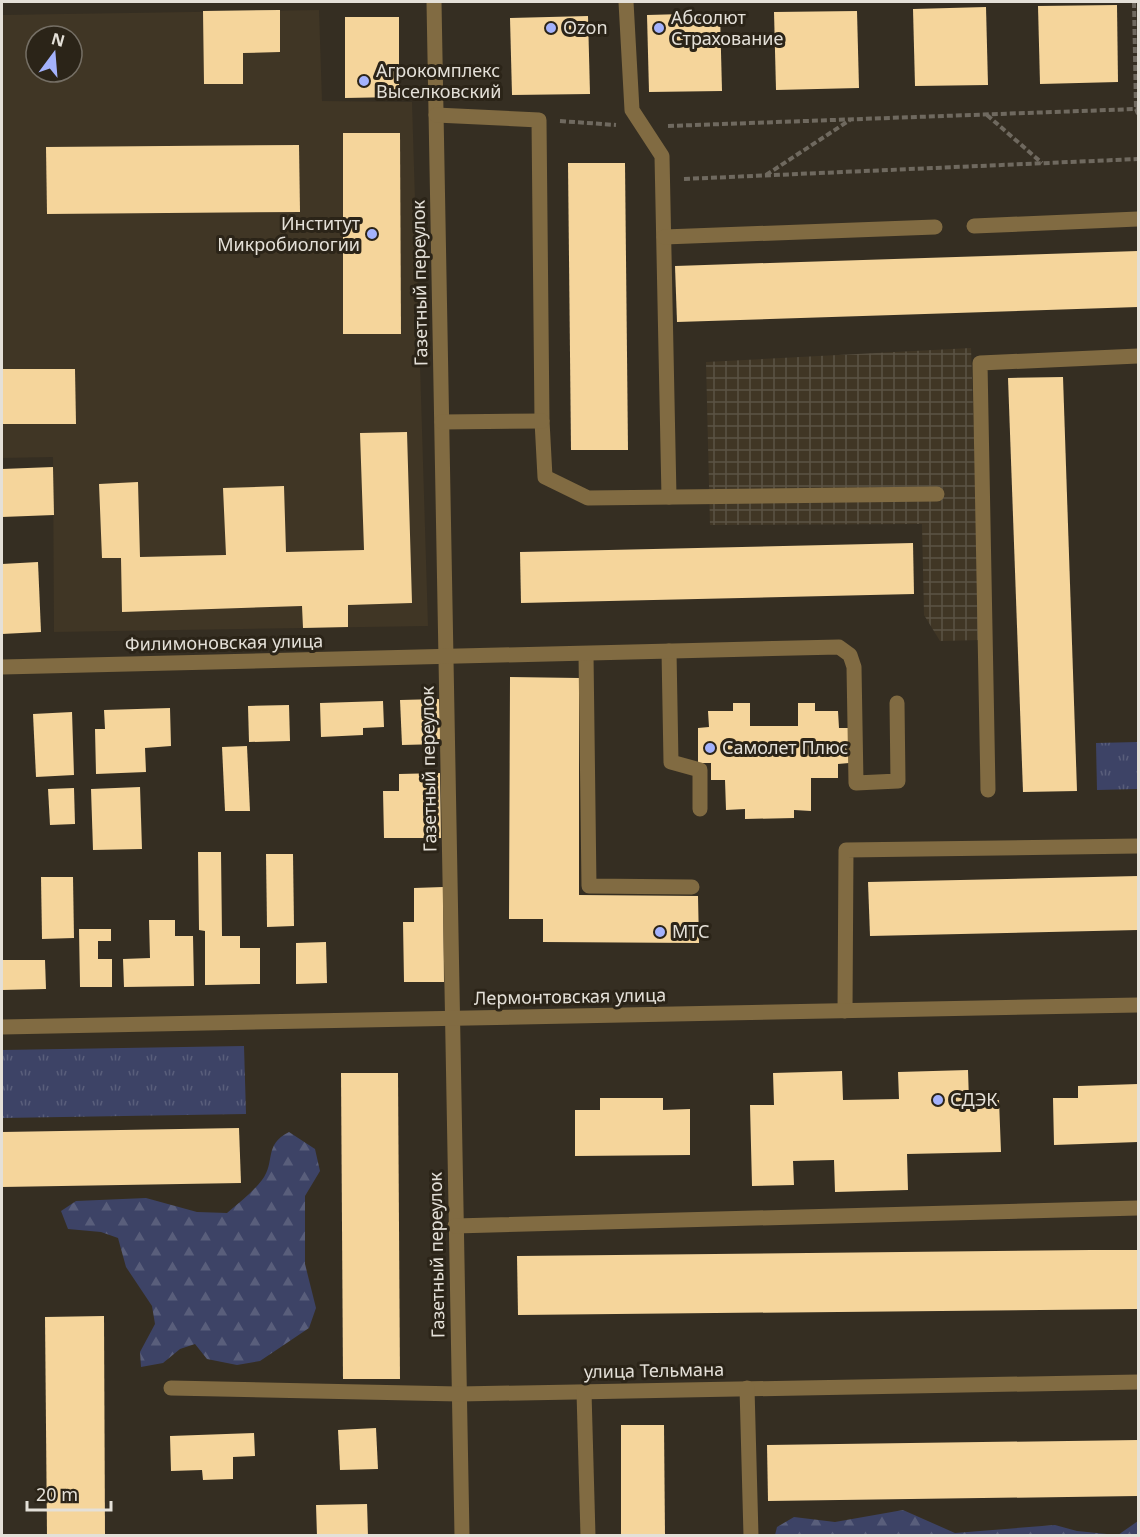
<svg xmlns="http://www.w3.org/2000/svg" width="1140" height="1537" font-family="'Noto Sans',sans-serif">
  <defs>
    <pattern id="industrial-grid" width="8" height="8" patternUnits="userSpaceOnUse" patternTransform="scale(1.5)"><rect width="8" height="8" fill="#403625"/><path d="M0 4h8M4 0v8" fill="none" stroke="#5b5344"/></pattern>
    <pattern id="grass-tufts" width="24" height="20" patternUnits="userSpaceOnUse" patternTransform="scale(1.5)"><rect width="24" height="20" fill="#3d4366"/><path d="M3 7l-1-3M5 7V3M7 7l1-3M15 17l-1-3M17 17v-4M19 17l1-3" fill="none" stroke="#595e7b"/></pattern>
    <pattern id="forest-firs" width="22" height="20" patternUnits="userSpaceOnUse" patternTransform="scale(1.5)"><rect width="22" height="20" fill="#3d4366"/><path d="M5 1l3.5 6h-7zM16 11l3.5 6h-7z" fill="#595e7b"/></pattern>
  </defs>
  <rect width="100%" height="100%" fill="#352e22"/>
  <path fill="#403625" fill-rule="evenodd" d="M319,10L322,101L412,102L428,626L54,632L53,457L2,458V15ZM36,36H72V72H36Z"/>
  <polygon fill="url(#industrial-grid)" points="971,348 981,640 940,641 924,615 922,524 710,525 706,362"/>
  <g fill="url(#grass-tufts)">
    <polygon points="1138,742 1138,789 1097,790 1096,743"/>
    <polygon points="244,1046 246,1114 2,1118 2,1050"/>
  </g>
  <g fill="url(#forest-firs)">
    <path d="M289,1132L315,1149L320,1171L305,1196V1264L316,1308L309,1328L260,1361L237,1365L207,1359L195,1344L180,1349L163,1363L141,1367L140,1352L155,1324L152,1306L126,1267L118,1238L101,1232L68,1229L61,1211L76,1201L146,1198L197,1212L227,1213C239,1203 252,1193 262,1180C276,1162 263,1145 289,1132Z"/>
    <polygon points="903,1510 955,1533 1055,1525 1077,1531 1117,1535 775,1535 777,1527 794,1517 835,1522"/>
    <polygon points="1138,1521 1138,1535 1118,1535"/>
  </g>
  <g fill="#f5d59b">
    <polygon points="1117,5 1118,82 1040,84 1038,6"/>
    <polygon points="986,7 988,85 915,86 913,9"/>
    <polygon points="280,10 280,52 243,53 243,84 204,84 203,11"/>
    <polygon points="857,11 859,88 776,90 774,12"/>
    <polygon points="720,13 722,91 649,92 647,15"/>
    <polygon points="588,16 590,94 512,95 510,18"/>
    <polygon points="345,17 399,17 399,97 345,98"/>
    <polygon points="343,133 400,133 401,334 343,334"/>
    <polygon points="299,145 300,212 47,214 46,147"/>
    <polygon points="568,163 625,163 628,450 571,450"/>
    <polygon points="1138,251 1138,307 677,322 675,266"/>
    <polygon points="2,369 75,369 76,424 2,424"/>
    <polygon points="1063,377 1077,791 1023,792 1008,378"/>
    <polygon points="407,432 412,603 348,605 348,627 303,628 302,606 122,612 121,558 102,558 99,484 138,482 140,557 226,555 223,488 284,486 286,552 364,550 360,433"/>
    <polygon points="53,467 54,515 2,517 2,469"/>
    <polygon points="913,543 914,594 521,603 520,552"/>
    <polygon points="38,562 41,632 2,634 2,564"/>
    <polygon points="510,677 579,678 579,895 698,896 699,943 543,942 543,919 509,919"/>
    <polygon points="439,699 441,744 402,745 400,700"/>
    <polygon points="383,701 384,727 363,728 363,735 321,737 320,703"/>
    <polygon points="733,703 750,703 750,726 798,726 798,703 815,703 815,711 838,711 839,728 849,728 849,763 838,764 838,778 811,778 811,811 794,810 794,818 745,819 745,809 726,810 725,780 711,780 711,763 698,763 698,728 709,727 708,711 733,711"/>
    <polygon points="289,705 290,741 249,742 248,706"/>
    <polygon points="170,708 171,746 145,748 146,772 96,774 95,729 105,729 104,710"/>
    <polygon points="72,712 74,775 36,777 33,714"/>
    <polygon points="247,746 250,811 225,811 222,747"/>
    <polygon points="440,773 441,838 384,838 383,791 399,791 399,774"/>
    <polygon points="140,787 142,849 93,850 91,789"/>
    <polygon points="74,788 75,824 50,825 48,789"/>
    <polygon points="198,852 221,852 222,936 240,936 240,948 260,948 260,984 205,985 205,931 199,930"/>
    <polygon points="266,854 293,854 294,926 267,927"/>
    <polygon points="1138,876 1138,930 870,936 868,882"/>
    <polygon points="41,877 73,877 74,938 42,939"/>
    <polygon points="443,887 444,982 404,982 403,922 414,922 414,888"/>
    <polygon points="149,920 175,920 175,936 193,936 194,986 124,987 123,959 150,958"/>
    <polygon points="79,929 111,929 111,941 98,941 98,959 112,959 112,987 80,987"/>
    <polygon points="326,942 327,983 296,984 296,943"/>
    <polygon points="2,960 45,960 46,989 2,990"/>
    <polygon points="968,1070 969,1101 999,1100 1001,1152 907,1154 908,1190 835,1192 834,1160 793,1161 794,1185 752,1186 750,1105 774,1105 773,1073 842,1071 843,1100 899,1099 898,1072"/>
    <polygon points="341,1073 398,1073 400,1379 343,1379"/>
    <polygon points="1138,1084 1138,1142 1054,1145 1053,1098 1078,1098 1078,1086"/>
    <polygon points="600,1098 663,1098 663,1110 690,1109 690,1155 575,1156 575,1110 600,1110"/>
    <polygon points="239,1128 241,1183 2,1187 2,1132"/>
    <polygon points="1091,1250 1138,1250 1138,1309 518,1315 517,1256"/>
    <polygon points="104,1316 105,1536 47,1536 45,1317"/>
    <polygon points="621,1425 664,1425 665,1536 621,1536"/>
    <polygon points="376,1428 378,1469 340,1470 338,1430"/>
    <polygon points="254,1433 255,1456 233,1457 233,1479 203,1480 202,1470 171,1471 170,1436"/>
    <polygon points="1138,1440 1138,1496 768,1501 767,1445"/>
    <polygon points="367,1504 368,1536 317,1536 316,1505"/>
  </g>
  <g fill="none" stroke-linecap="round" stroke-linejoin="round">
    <g stroke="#6f695f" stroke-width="4" stroke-dasharray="6 3" stroke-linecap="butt">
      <polyline points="1134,2 1136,109"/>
      <polyline points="987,115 1042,163"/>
      <polyline points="560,121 616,125"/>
      <polyline points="668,126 1136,109 1138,114"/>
      <polyline points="766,175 850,120"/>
      <polyline points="684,179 1138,159"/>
    </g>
    <g stroke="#816b42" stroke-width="15">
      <polyline points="434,2 462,1536"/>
      <polyline points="626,2 632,110 662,156 669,497"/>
      <polyline points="436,115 539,120 542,421 545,477 588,498 937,494"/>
      <polyline points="974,226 1138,219"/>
      <polyline points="664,237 935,227"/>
      <polyline points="442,422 542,421"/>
      <polyline points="669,651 671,762 700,770 700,809"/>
      <polyline points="586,654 589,886 692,887"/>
      <polyline points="2,667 839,647 850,655 854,667 856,783 898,781 897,703"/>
      <polyline points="988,790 980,363 1138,356"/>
      <polyline points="845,1011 846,850 1138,846"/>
      <polyline points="2,1027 1138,1005"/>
      <polyline points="455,1226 1138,1208"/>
      <polyline points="171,1388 459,1394 1138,1382"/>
      <polyline points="747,1388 751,1536"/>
      <polyline points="584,1392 588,1536"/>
    </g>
  </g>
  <g fill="#a4b2fc" stroke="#2b2418" stroke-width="2">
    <circle cx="551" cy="28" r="6"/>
    <circle cx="659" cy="28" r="6"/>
    <circle cx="364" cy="81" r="6"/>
    <circle cx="372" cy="234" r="6"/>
    <circle cx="710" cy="748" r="6"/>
    <circle cx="660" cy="932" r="6"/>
    <circle cx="938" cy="1100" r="6"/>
  </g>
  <g text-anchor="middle" stroke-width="6" stroke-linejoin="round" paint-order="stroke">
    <g font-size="18" fill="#e4e0d8" stroke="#2b2418" text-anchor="start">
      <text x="671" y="24">Абсолют<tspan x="671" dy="21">Страхование</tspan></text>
      <text x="563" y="34">Ozon</text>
      <text x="376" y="77">Агрокомплекс<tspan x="376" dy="21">Выселковский</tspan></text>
      <text x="360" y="230" text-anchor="end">Институт<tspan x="360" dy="21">Микробиологии</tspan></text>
      <text x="722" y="754">Самолет Плюс</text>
      <text x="672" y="938">МТС</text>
      <text x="950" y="1106">СДЭК</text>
    </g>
    <g font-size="18" fill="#e4e0d8" stroke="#2b2418">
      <text transform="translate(420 283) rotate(-91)" y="6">Газетный переулок</text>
      <text transform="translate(224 643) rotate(-1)" y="6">Филимоновская улица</text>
      <text transform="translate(429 769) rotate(-91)" y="6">Газетный переулок</text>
      <text transform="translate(570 997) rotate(-1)" y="6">Лермонтовская улица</text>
      <text transform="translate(437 1255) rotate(-91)" y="6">Газетный переулок</text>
      <text transform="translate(654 1371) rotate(-1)" y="6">улица Тельмана</text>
    </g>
  </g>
  <rect width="1140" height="1537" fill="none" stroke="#e4e0d8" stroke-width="6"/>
  <g transform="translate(54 54) rotate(16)"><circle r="28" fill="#2b2418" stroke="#756f65" stroke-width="1.5"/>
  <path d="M0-4.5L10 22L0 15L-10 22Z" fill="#a4b2fc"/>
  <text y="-9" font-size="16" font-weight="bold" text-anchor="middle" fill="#e4e0d8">N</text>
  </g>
  <path d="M27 1501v9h84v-9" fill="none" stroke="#e4e0d8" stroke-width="3"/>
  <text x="36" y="1501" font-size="18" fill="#e4e0d8" stroke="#2b2418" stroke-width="4.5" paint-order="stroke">20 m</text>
</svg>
